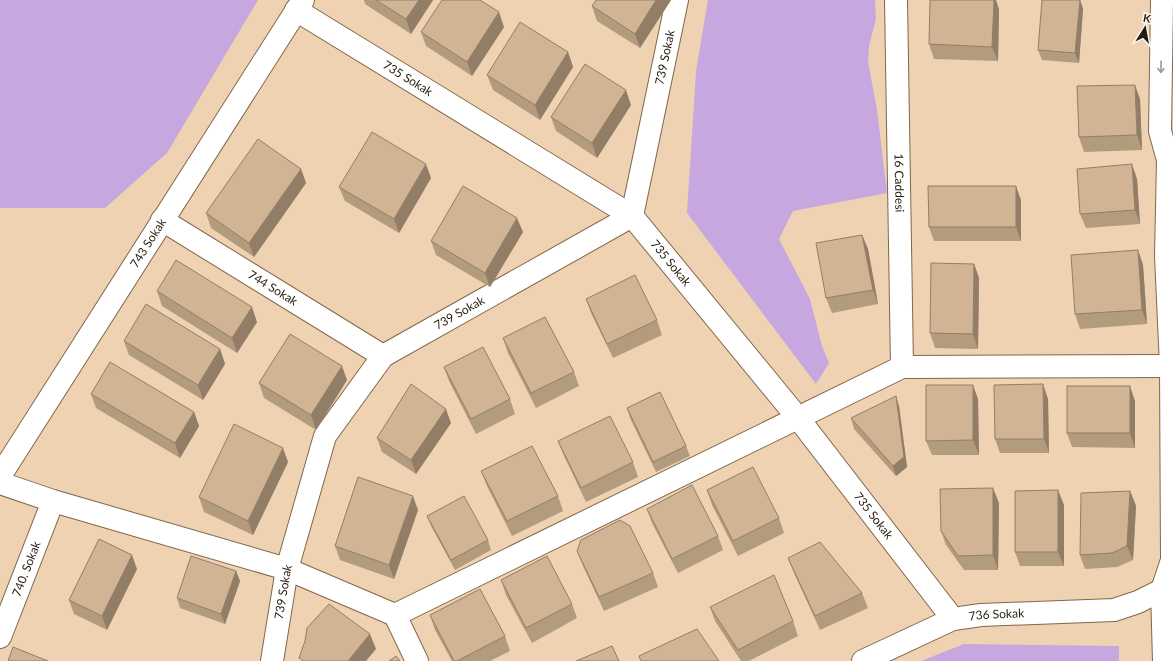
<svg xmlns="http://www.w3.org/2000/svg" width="1173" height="661" font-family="Lato,sans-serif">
  <rect width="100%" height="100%" fill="#efd2b1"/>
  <g fill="#c7a7df">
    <polygon points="0,0 258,0 167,153 105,208 0,208"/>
    <polygon points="708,0 875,0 876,19 869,46 868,62 877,110 887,193 793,211 779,239 810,299 822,346 829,363 816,384 687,213 696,71"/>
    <polygon points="964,644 1119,646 1119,661 921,661"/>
  </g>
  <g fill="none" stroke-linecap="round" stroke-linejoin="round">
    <defs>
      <g id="minor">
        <path id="s1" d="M896,0L902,367"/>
        <path id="s2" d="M296,10L632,216L798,418L953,619"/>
        <path id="s3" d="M162,220L383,356"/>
        <path id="s4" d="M0,476L303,0"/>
        <polyline points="0,483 53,501 287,569 395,615 902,367 1171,366"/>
        <polyline points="1162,590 1164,661"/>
        <polyline points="395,615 417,661"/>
        <path id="s5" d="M0,637L53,501"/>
        <path id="s6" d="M272,661L287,569L325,436L383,356L632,216L677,0"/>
        <path id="s7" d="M863,661L953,619L981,615L1114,610L1138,602L1162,590L1172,560L1171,366L1166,256L1168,160L1160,131L1162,0"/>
      </g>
    </defs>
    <use href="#minor" stroke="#816749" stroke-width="24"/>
    <use href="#minor" stroke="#fff" stroke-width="22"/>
  </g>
  <g fill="#b39b7e">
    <polygon points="364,0 433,0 411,34 365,4"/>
    <polygon points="671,0 640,48 597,21 592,6"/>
    <polygon points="1042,0 1080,0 1083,9 1079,63 1042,60 1038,50"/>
    <polygon points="999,9 998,61 934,59 929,44"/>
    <polygon points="504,27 472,76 426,46 421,32"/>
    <polygon points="568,52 573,67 540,120 493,90 487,75"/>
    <polygon points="1140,99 1142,150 1084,152 1079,137"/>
    <polygon points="631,105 597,158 556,131 551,117"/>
    <polygon points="301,169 306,183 254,257 211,228 206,213"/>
    <polygon points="431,178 399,233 345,201 339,187"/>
    <polygon points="1137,179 1140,224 1086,228 1080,214"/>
    <polygon points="1021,200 1021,241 934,241 929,227"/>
    <polygon points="523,232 490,287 436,255 431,241"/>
    <polygon points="862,235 868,249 878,304 832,313 826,298"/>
    <polygon points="1138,250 1143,265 1147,324 1080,329 1075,314"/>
    <polygon points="974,264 979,278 978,349 935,348 930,333"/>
    <polygon points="157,291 257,322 237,353 162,306"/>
    <polygon points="586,299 657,320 662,335 613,358 591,313"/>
    <polygon points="503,338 574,372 579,386 536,408 508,353"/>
    <polygon points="124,341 220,349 225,364 203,400 129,355"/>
    <polygon points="444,367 510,399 515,414 476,434 449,381"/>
    <polygon points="347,380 316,430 264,398 259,383"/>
    <polygon points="91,394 194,412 199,426 180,458 96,408"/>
    <polygon points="978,399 979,455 932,455 926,441"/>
    <polygon points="1048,399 1049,453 1000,453 995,439"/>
    <polygon points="1135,401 1135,448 1072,447 1067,433"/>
    <polygon points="899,406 907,467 896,476 854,429 851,418"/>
    <polygon points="627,408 686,446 690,456 656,472 630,418"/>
    <polygon points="451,423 416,474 382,452 377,438"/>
    <polygon points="558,441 633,462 638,477 586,502 564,456"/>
    <polygon points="288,462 253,535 204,512 199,497"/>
    <polygon points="481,471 558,496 563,511 512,536 487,486"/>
    <polygon points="707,490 779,518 784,533 738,556 712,505"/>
    <polygon points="1130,491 1136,506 1133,560 1117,567 1085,569 1080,555"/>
    <polygon points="999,503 998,570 964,570 946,545 941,531"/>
    <polygon points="1064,505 1064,566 1020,566 1015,552"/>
    <polygon points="647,509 718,536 723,550 678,573 652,523"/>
    <polygon points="418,510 394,579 340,560 335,546"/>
    <polygon points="427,516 488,540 491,550 455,570 431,526"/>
    <polygon points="577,551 653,573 658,587 604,611 583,566"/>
    <polygon points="788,558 862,593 868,608 820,630 794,573"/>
    <polygon points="137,569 107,630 74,614 69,600"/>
    <polygon points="236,571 240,581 225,624 180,608 177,598"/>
    <polygon points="501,580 572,604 577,618 532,643 506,595"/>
    <polygon points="710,607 793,621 798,636 749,661 741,661 715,621"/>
    <polygon points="430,615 505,636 510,651 490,661 452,661 435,630"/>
  </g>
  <g fill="#927e67">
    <polygon points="419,0 433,0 411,34 406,19"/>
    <polygon points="656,0 671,0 640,48 635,34"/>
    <polygon points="994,0 996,0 999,9 998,61 992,47"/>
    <polygon points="1080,0 1083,9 1079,63 1075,53"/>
    <polygon points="499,12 504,27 472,76 467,62"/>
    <polygon points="568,52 573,67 540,120 535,105"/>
    <polygon points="1135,85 1140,99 1142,150 1137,135"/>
    <polygon points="626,90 631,105 597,158 592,143"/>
    <polygon points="426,164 431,178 399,233 394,219"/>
    <polygon points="1132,164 1137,179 1140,224 1135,210"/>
    <polygon points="301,169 306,183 254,257 249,243"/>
    <polygon points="1016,186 1021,200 1021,241 1016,227"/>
    <polygon points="517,218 523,232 490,287 485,273"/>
    <polygon points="862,235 868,249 878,304 873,290"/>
    <polygon points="1138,250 1143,265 1147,324 1142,310"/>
    <polygon points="974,264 979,278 978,349 973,334"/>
    <polygon points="252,307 257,322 237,353 232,338"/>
    <polygon points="220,349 225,364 203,400 198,385"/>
    <polygon points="342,366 347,380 316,430 311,415"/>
    <polygon points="1043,384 1048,399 1049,453 1044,439"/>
    <polygon points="973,385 978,399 979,455 973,440"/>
    <polygon points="1130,386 1135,401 1135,448 1130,433"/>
    <polygon points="896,396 899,406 907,467 896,476 893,466"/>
    <polygon points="446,409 451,423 416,474 411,460"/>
    <polygon points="194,412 199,426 180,458 175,443"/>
    <polygon points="283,448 288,462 253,535 248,521"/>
    <polygon points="993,488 999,503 998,570 993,555"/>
    <polygon points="1058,490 1064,505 1064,566 1058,552"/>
    <polygon points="1130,491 1136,506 1133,560 1127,546"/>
    <polygon points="413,496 418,510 394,579 389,565"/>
    <polygon points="132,555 137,569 107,630 102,616"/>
    <polygon points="236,571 240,581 225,624 221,614"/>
    <polygon points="370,634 376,649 366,661 348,661"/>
  </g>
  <g fill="#d0b493" stroke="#927e67">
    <polygon points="376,0 419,0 406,19"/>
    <polygon points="442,0 480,0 499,12 467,62 421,32"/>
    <polygon points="596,0 656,0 635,34 592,6"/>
    <polygon points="930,0 994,0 992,47 929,44"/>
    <polygon points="1042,0 1080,0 1075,53 1038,50"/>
    <polygon points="520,22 568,52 535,105 487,75"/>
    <polygon points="585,64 626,90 592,143 551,117"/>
    <polygon points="1135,85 1137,135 1079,137 1077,86"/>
    <polygon points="372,132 426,164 394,219 339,187"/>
    <polygon points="258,139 301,169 249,243 206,213"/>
    <polygon points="1132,164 1135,210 1080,214 1077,169"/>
    <polygon points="463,186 517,218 485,273 431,241"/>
    <polygon points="928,186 1016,186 1016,227 929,227"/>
    <polygon points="862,235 873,290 826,298 816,243"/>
    <polygon points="1138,250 1142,310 1075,314 1071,255"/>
    <polygon points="176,260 252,307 232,338 157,291"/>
    <polygon points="931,263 974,264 973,334 930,333"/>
    <polygon points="635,275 657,320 607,344 586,299"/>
    <polygon points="146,304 220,349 198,385 124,341"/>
    <polygon points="545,317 574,372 531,393 503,338"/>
    <polygon points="290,334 342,366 311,415 259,383"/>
    <polygon points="483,347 510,399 471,419 444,367"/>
    <polygon points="110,362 194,412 175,443 91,394"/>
    <polygon points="411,384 446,409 411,460 377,438"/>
    <polygon points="1043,384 1044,439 995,439 994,385"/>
    <polygon points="926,385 973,385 973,440 926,441"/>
    <rect x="1067" y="386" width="63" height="47"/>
    <polygon points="660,392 686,446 653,462 627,408"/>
    <polygon points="896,396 904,457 893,466 851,418"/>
    <polygon points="610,416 633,462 581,488 558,441"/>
    <polygon points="234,424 283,448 248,521 199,497"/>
    <polygon points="532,446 558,496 507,521 481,471"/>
    <polygon points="753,467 779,518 733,541 707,490"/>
    <polygon points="358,477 413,496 389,565 335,546"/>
    <polygon points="692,485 718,536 672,559 647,509"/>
    <polygon points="993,488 993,555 958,556 941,531 940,489"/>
    <polygon points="1058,490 1058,552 1015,552 1015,491"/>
    <polygon points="1130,491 1127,546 1112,553 1080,555 1081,493"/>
    <polygon points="464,496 488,540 451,560 427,516"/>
    <polygon points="620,520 630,526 653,573 599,597 577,551 581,540"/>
    <polygon points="99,539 132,555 102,616 69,600"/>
    <polygon points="820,542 862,593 815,616 788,558"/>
    <polygon points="191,556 236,571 221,614 177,598"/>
    <polygon points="547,556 572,604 526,628 501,580"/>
    <polygon points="774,575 793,621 738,650 710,607"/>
    <polygon points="480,589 505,636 457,661 454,661 430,615"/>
    <polygon points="329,604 370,634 348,661 303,661 299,658 305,641 307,628"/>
    <polygon points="697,629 719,661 641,661 639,656"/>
    <polygon points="612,646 619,661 576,661"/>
    <polygon points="13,647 48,661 8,661"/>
    <polygon points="396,656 400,661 389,661"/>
  </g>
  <defs><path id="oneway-shaft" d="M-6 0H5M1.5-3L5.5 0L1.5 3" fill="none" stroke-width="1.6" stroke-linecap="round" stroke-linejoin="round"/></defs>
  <use stroke="#9d9893" href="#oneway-shaft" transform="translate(1161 67) rotate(91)"/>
  <g text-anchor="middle" stroke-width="4" stroke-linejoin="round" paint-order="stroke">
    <g font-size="12" fill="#251b0e" stroke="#fdf7f1">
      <text dy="4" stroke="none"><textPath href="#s6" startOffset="778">739 Sokak</textPath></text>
      <text dy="4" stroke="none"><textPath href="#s2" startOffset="131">735 Sokak</textPath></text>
      <text dy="4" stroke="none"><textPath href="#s1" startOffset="183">16 Caddesi</textPath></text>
      <text dy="4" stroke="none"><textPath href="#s4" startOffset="276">743 Sokak</textPath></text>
      <text dy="4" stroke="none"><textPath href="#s2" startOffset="455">735 Sokak</textPath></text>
      <text dy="4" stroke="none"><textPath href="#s3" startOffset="130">744 Sokak</textPath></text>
      <text dy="4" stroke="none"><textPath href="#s6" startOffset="418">739 Sokak</textPath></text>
      <text dy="4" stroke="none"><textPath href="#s2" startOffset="779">735 Sokak</textPath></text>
      <text dy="4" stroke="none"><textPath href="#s5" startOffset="73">740. Sokak</textPath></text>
      <text dy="4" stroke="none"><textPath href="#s6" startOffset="70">739 Sokak</textPath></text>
      <text dy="4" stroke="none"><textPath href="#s7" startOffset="143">736 Sokak</textPath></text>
    </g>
  </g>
  <g transform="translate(1145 28) rotate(11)" stroke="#fdf7f1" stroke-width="3" paint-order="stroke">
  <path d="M0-3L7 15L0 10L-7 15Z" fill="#251b0e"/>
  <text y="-6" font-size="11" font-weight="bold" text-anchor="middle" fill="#251b0e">K</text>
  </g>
</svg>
